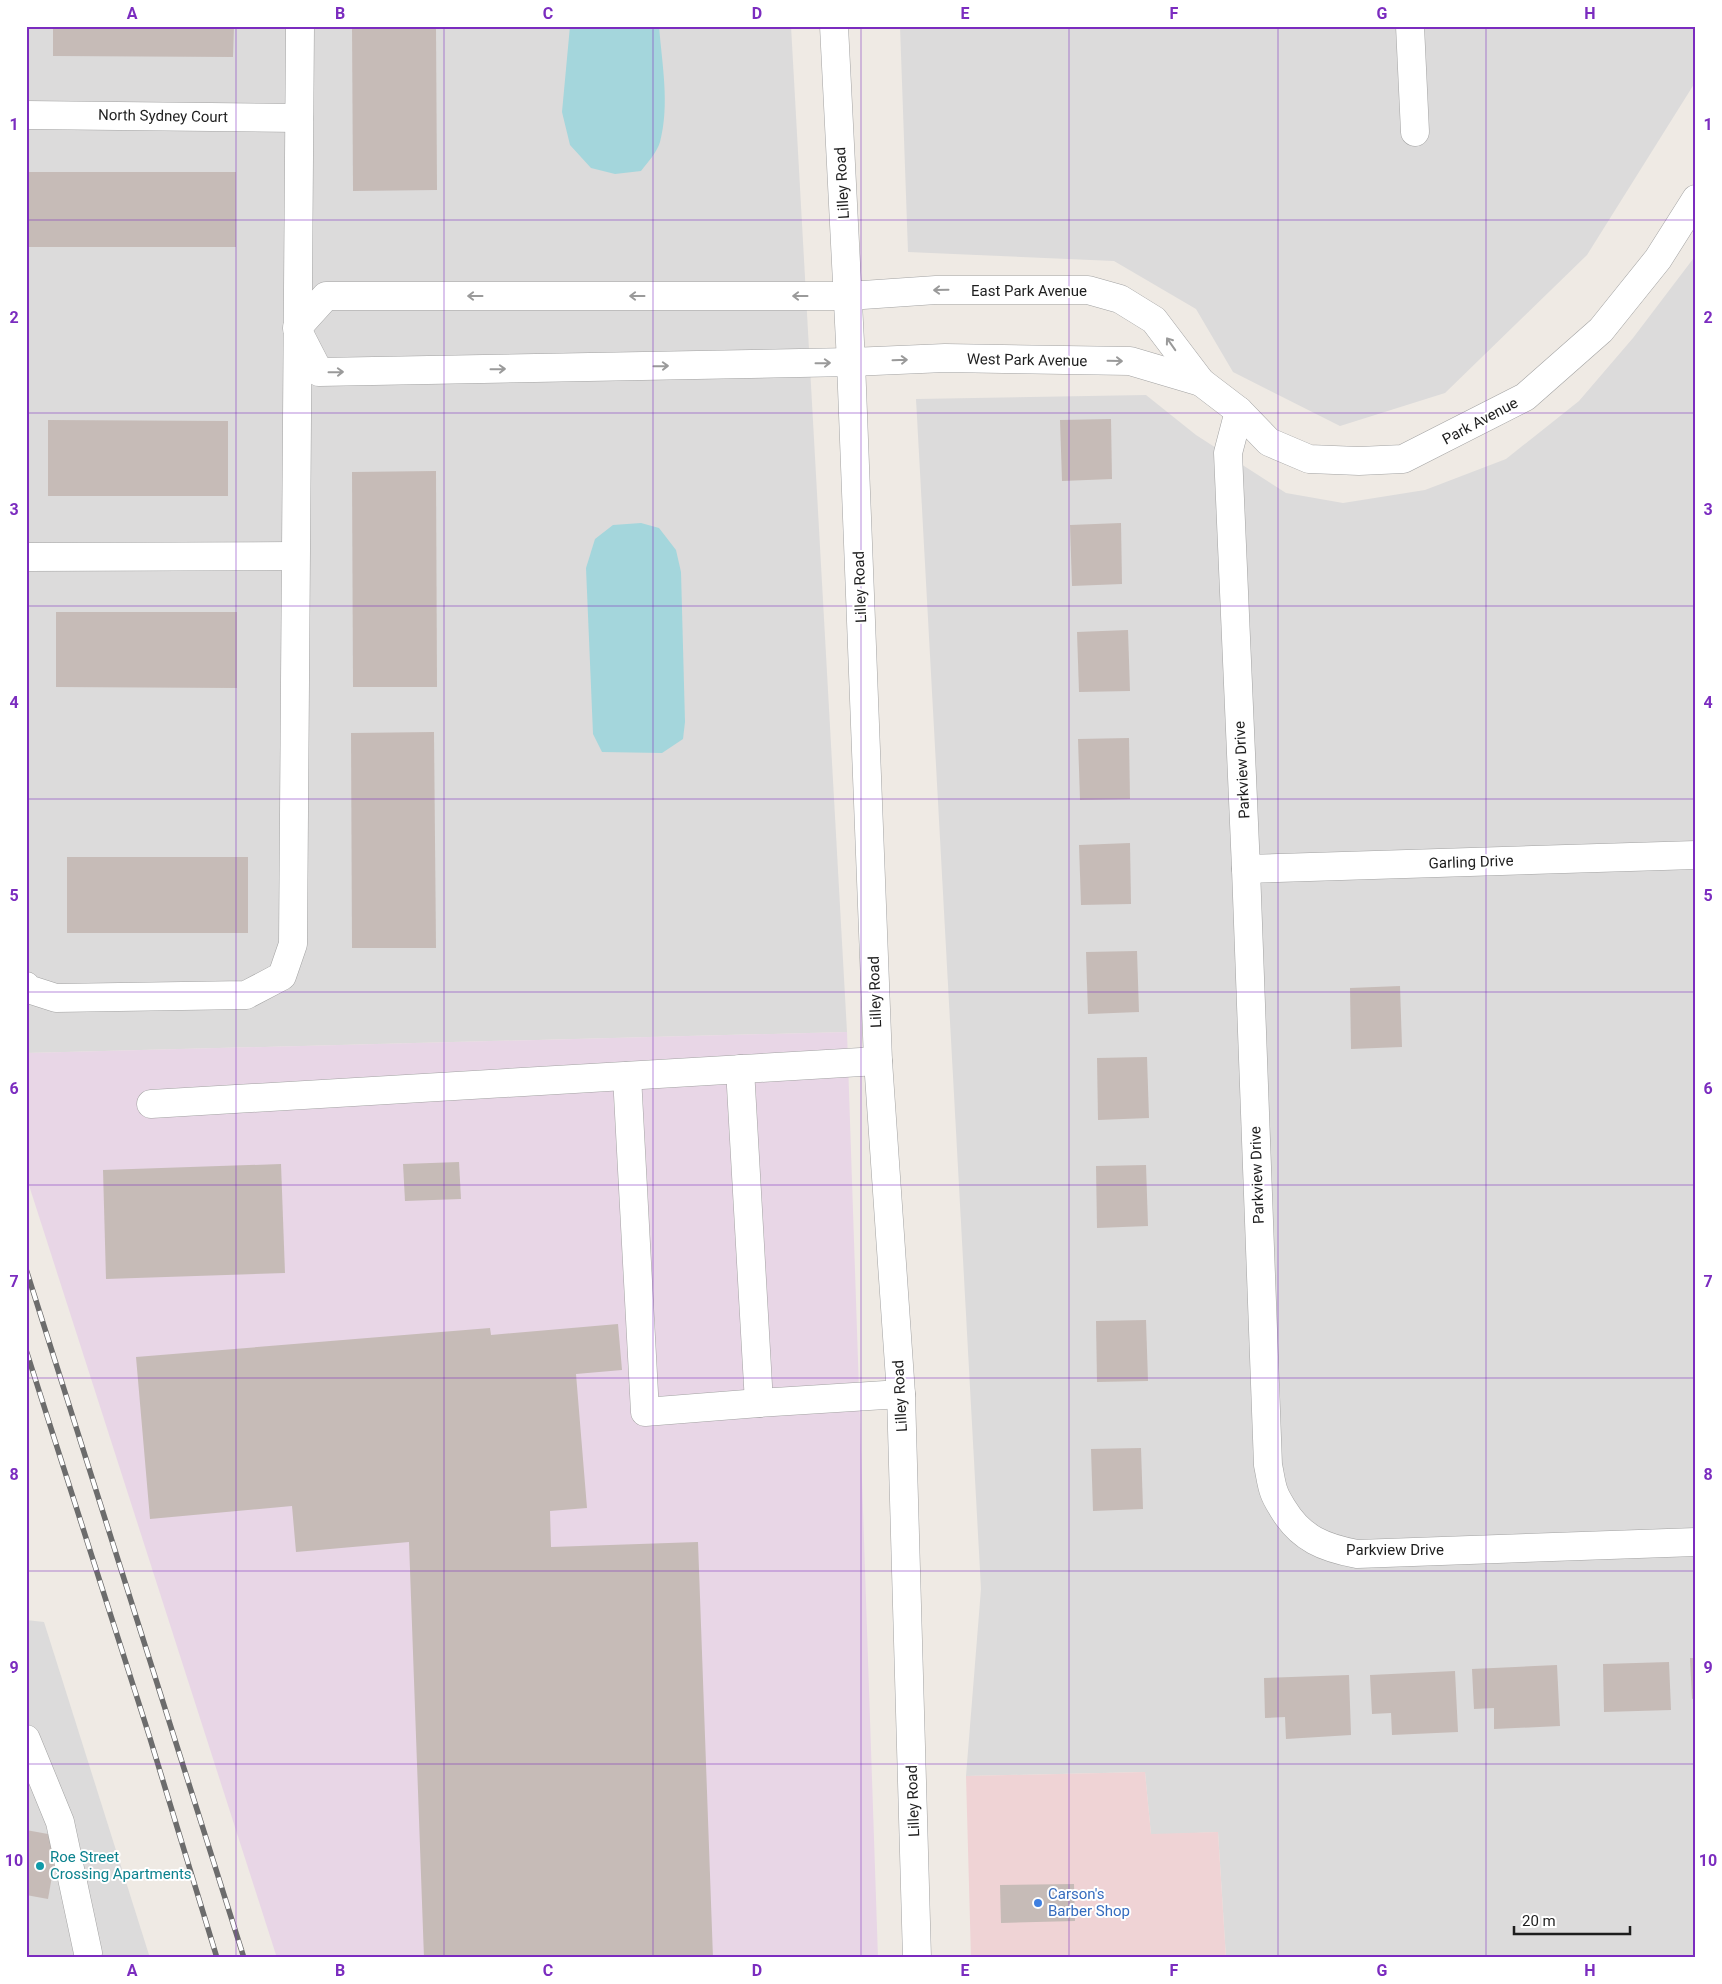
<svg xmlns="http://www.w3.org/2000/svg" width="1722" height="1984" font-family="Roboto,sans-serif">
  <rect width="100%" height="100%" fill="#efeae4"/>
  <g fill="#dcdbdb">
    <polygon points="26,26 791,26 847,1032 26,1053"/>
    <polygon points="900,26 1696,26 1696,81 1587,255 1445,393 1340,426 1233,372 1196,309 1114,261 908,252"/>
    <polygon points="1696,255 1696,1958 1226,1958 1218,1832 1151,1835 1145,1772 966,1776 981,1589 916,399 1146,395 1196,435 1286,493 1343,503 1425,490 1506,459 1579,401 1633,338"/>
    <polygon points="26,1620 44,1622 150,1958 26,1958"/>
  </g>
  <polygon fill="#efd3d5" points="1145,1772 1151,1834 1218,1832 1226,1958 971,1958 966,1776"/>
  <polygon fill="#e8d6e6" points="847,1032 878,1958 277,1958 26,1176 26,1053"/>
  <g fill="#a4d6dc">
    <path d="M570,26H659C662,64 670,105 660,142C657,152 648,162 641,171L615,174L591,168L570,145L562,112Z"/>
    <polygon points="641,523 659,528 676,550 681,572 685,722 683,739 662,753 602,752 593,734 586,568 595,539 613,525"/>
  </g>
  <g fill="#c6bbb7">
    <polygon points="53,26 234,26 233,57 53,56"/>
    <polygon points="352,26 436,26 437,190 353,191"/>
    <rect x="26" y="172" width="210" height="75"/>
    <polygon points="1111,419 1112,479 1062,481 1060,420"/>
    <polygon points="48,420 228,421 228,496 48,496"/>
    <polygon points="436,471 437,687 353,687 352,472"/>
    <polygon points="1121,523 1122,584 1072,586 1070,525"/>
    <polygon points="56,612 237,612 237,688 56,687"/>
    <polygon points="1128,630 1130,691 1079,692 1077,632"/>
    <polygon points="434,732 436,948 352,948 351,733"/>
    <polygon points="1129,738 1130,799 1080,800 1078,739"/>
    <polygon points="1130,843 1131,904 1081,905 1079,845"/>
    <rect x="67" y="857" width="181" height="76"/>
    <polygon points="1137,951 1139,1012 1088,1014 1086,952"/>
    <polygon points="1400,986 1402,1047 1351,1049 1350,988"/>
    <polygon points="1147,1057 1149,1118 1098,1120 1097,1058"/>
    <polygon points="459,1162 461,1199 405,1201 403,1164"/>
    <polygon points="281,1164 285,1273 106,1279 103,1170"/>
    <polygon points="1146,1165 1148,1226 1097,1228 1096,1166"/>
    <polygon points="1146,1320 1148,1381 1097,1382 1096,1321"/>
    <polygon points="618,1324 622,1370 576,1374 587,1508 550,1511 551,1547 698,1542 713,1958 424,1958 409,1542 296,1552 292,1506 150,1519 136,1357 490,1328 491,1335"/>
    <polygon points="1141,1448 1143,1509 1093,1511 1091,1449"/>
    <polygon points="1690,1658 1696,1658 1696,1698 1692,1699"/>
    <polygon points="1669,1662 1671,1710 1604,1712 1603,1664"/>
    <polygon points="1557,1665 1560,1726 1494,1729 1494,1708 1474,1709 1472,1669"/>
    <polygon points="1455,1671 1458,1732 1392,1735 1391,1713 1372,1714 1370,1675"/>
    <polygon points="1349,1675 1351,1735 1286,1739 1285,1717 1265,1718 1264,1678"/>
    <polygon points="26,1830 59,1836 48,1899 26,1895"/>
    <polygon points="1074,1884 1075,1921 1001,1923 1000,1885"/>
  </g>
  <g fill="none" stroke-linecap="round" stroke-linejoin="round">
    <defs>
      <g id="minor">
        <polyline points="834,26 851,362 878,1061 901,1394 917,1958"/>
        <polyline points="1410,26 1415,132"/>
        <polyline points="26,115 299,118"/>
        <polyline points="297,328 326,296 848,296 936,290 1088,290 1120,299 1154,320 1201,382 1239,411 1269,442 1309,459 1359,461 1403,459 1525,397 1601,330 1658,259 1696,199"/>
        <polyline points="299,333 319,372 851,362 945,358 1130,361 1201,382"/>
        <path d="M1239,411L1228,453L1246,869L1268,1465C1270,1474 1271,1484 1274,1492C1276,1498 1280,1504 1283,1509C1301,1539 1325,1548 1357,1554L1696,1542"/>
        <polyline points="26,557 295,556"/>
        <polyline points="1246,869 1696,855"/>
        <polyline points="26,986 28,989 56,998 246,995 282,976 293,944 300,26"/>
        <polyline points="740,1069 759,1403 901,1394"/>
        <polyline points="627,1076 645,1412 759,1403"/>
        <polyline points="151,1104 878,1061"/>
        <polyline points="26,1739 60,1822 88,1953"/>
      </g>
    </defs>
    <use href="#minor" stroke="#a2a2a2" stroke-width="29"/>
    <use href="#minor" stroke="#fff" stroke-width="28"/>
    <defs>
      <g id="rail">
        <polyline points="26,1269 244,1958"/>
        <polyline points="26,1350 149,1735 217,1958"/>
      </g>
    </defs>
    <use href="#rail" stroke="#6c6c6c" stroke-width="5.5"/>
    <use href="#rail" stroke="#fff" stroke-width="4" stroke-dasharray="11" stroke-linecap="butt"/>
  </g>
  <defs><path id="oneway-shaft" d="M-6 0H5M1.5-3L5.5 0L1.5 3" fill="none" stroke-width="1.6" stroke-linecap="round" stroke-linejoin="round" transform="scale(1.25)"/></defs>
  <g stroke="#9a9a9a">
    <use href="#oneway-shaft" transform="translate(941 290) rotate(179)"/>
    <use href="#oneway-shaft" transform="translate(475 296) rotate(180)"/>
    <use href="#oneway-shaft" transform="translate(637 296) rotate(180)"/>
    <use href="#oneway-shaft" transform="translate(800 296) rotate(180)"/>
    <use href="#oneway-shaft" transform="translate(1171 344) rotate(-125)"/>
    <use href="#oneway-shaft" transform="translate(900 360) rotate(-2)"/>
    <use href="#oneway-shaft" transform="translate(1115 361) rotate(1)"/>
    <use href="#oneway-shaft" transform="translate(823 363) rotate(-1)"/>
    <use href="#oneway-shaft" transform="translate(661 366) rotate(-1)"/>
    <use href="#oneway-shaft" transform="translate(498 369) rotate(-1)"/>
    <use href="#oneway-shaft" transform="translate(336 372) rotate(-1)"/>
  </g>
  <path fill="none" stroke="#7b2cbf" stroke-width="1" stroke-opacity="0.55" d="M236,26V1958M444,26V1958M653,26V1958M861,26V1958M1069,26V1958M1278,26V1958M1486,26V1958M26,220H1696M26,413H1696M26,606H1696M26,799H1696M26,992H1696M26,1185H1696M26,1378H1696M26,1571H1696M26,1764H1696"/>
  <circle fill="#0f9aa8" stroke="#fff" stroke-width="2" cx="40" cy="1866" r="5"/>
  <circle fill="#3f7fe0" stroke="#fff" stroke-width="2" cx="1038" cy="1903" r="5"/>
  <g text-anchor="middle" stroke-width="4" stroke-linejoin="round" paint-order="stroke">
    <g font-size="15" fill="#1e1e1e" stroke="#fff">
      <text transform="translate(163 116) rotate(1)" y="5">North Sydney Court</text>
      <text transform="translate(842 183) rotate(-93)" y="5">Lilley Road</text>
      <text x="1029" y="296">East Park Avenue</text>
      <text transform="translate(1027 360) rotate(1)" y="5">West Park Avenue</text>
      <text transform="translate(1480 421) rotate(-28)" y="5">Park Avenue</text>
      <text transform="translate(860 587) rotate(-92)" y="5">Lilley Road</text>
      <text transform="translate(1242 770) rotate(-93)" y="5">Parkview Drive</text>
      <text transform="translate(1471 862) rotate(-2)" y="5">Garling Drive</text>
      <text transform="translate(875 992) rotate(-92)" y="5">Lilley Road</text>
      <text transform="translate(1257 1175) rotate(-92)" y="5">Parkview Drive</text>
      <text transform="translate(900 1396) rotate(-93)" y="5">Lilley Road</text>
      <text x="1395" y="1555">Parkview Drive</text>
      <text transform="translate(913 1801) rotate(-92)" y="5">Lilley Road</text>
    </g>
    <g font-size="15" fill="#0d838f" stroke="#fff" text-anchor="start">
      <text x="50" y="1862">Roe Street<tspan x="50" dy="17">Crossing Apartments</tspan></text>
    </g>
    <g font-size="15" fill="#366cbe" stroke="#fff" text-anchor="start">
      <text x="1048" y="1899">Carson's<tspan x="1048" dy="17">Barber Shop</tspan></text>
    </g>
  </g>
  <rect width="1722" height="1984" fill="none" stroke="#ffffff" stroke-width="55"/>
  <path d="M1514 1926v8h116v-8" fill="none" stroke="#1e1e1e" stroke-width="2.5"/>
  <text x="1522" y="1926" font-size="15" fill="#1e1e1e" stroke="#ffffff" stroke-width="4" paint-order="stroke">20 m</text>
  <rect x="28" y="28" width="1666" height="1928" fill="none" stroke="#7b2cbf" stroke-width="2"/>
  <g font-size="16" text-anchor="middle" font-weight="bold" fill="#7b2cbf">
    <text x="132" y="19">A</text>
    <text x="340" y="19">B</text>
    <text x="548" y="19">C</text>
    <text x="757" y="19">D</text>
    <text x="965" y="19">E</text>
    <text x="1174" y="19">F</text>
    <text x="1382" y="19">G</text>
    <text x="1590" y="19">H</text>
    <text x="14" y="130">1</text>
    <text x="1708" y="130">1</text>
    <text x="14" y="323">2</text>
    <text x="1708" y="323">2</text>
    <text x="14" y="515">3</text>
    <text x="1708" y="515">3</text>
    <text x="14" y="708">4</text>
    <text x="1708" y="708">4</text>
    <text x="14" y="901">5</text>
    <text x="1708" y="901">5</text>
    <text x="14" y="1094">6</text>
    <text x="1708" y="1094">6</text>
    <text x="14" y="1287">7</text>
    <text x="1708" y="1287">7</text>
    <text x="14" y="1480">8</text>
    <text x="1708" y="1480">8</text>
    <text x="14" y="1673">9</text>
    <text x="1708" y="1673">9</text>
    <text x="14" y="1866">10</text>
    <text x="1708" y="1866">10</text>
    <text x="132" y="1976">A</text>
    <text x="340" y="1976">B</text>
    <text x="548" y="1976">C</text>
    <text x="757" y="1976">D</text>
    <text x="965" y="1976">E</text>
    <text x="1174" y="1976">F</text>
    <text x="1382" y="1976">G</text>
    <text x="1590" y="1976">H</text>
  </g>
</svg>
